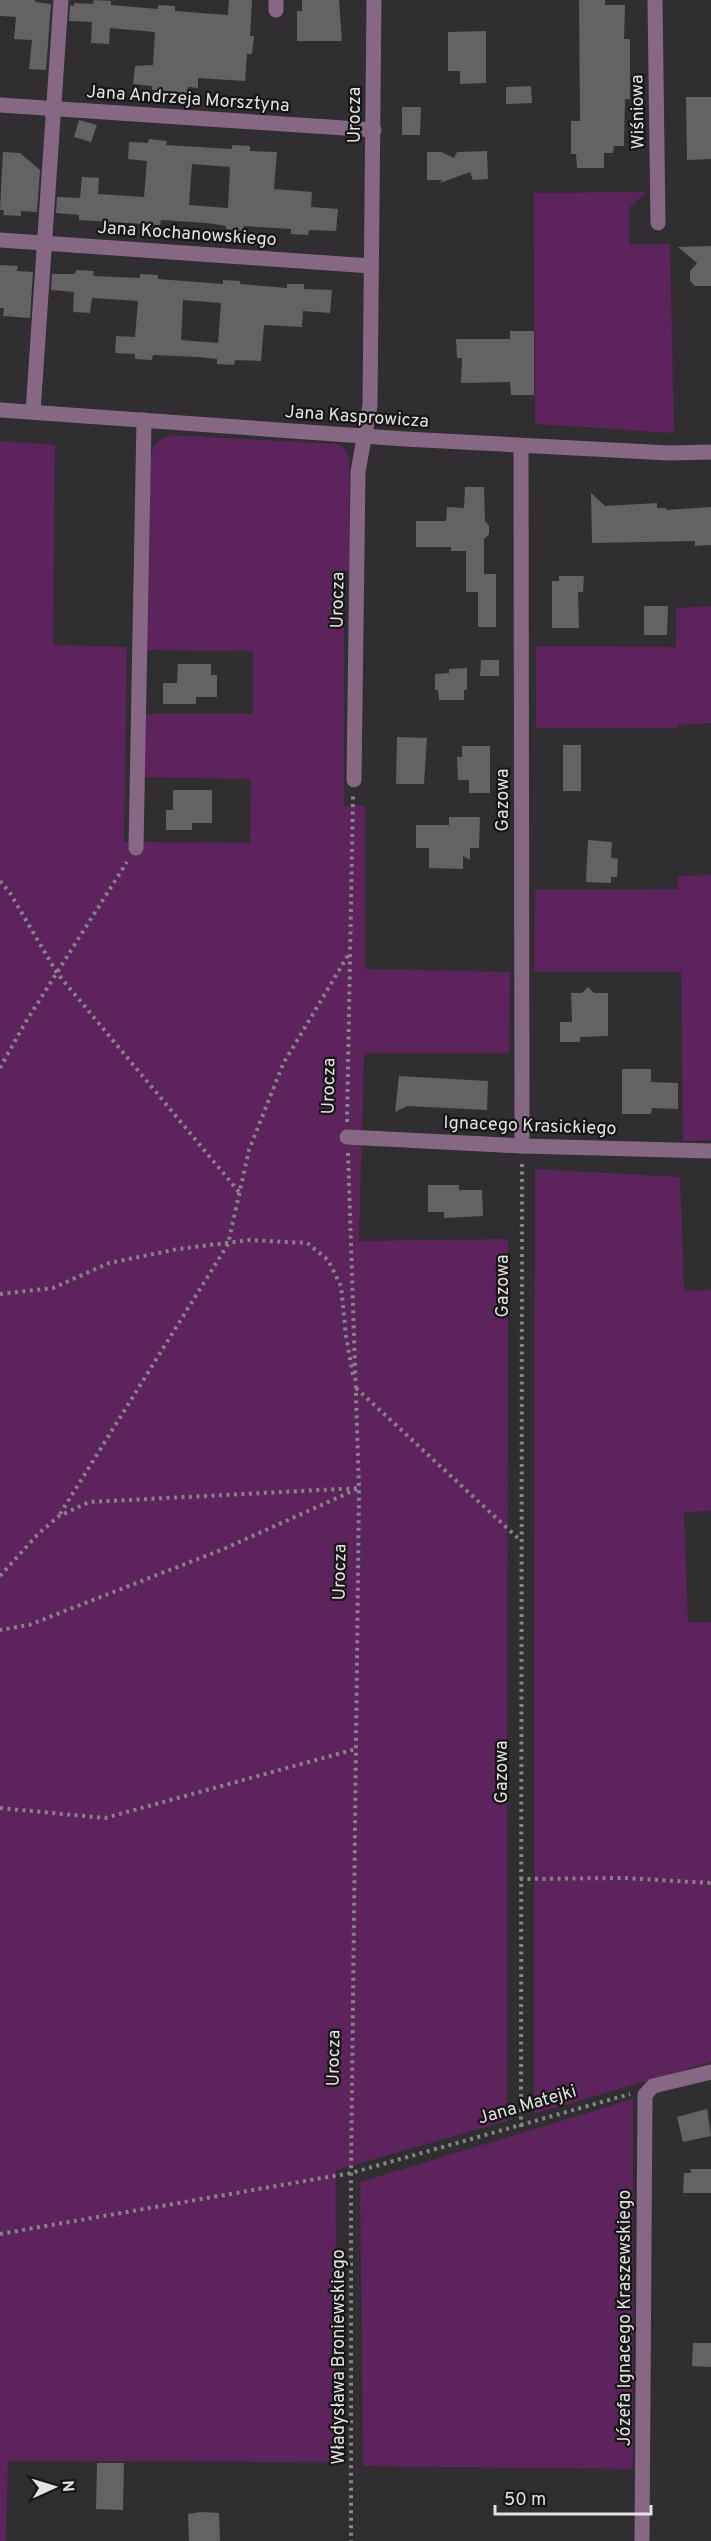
<svg xmlns="http://www.w3.org/2000/svg" width="711" height="2541" font-family="Overpass,sans-serif">
  <rect width="100%" height="100%" fill="#302e30"/>
  <g fill="#5c235c">
    <polygon points="646,192 629,208 629,244 670,244 674,433 535,424 534,193"/>
    <polygon points="170,435 338,444 346,450 349,460 350,571 344,571 344,806 365,806 365,969 510,972 509,1053 364,1053 359,1241 508,1239 507,2121 336,2170 335,2462 8,2461 6,2541 0,2541 0,441 55,445 53,645 127,647 124,842 250,843 251,779 144,777 145,714 253,714 253,651 145,650 148,460 156,443"/>
    <polygon points="711,606 711,723 678,725 678,728 536,728 536,646 676,647 676,608"/>
    <polygon points="711,875 711,1140 683,1141 681,972 534,972 535,890 678,889 678,876"/>
    <polygon points="535,1169 680,1177 684,1291 711,1290 711,1511 684,1512 688,1622 711,1622 711,2062 534,2114"/>
    <polygon points="633,2099 633,2469 363,2466 360,2182"/>
  </g>
  <g fill="#646264" fill-rule="evenodd">
    <polygon points="0,0 35,0 35,2 51,4 46,70 29,69 32,40 14,39 16,17 0,16"/>
    <polygon points="94,0 111,1 111,5 158,9 158,5 175,6 175,11 228,15 229,0 252,0 250,36 254,36 252,54 247,54 245,81 198,78 198,88 188,87 187,93 152,90 152,86 133,84 135,66 153,65 155,32 110,28 109,44 91,43 92,22 69,21 70,5 74,6 74,3 93,4"/>
    <polygon points="302,0 339,0 342,41 297,41 297,11 302,11"/>
    <polygon points="579,0 605,0 605,5 625,5 624,39 630,39 630,99 625,99 624,146 614,146 613,153 604,153 604,168 577,168 576,154 571,154 571,121 580,121"/>
    <polygon points="486,31 486,83 460,84 460,71 448,71 448,32"/>
    <polygon points="531,86 532,103 506,104 506,87"/>
    <polygon points="686,97 711,97 711,159 687,160"/>
    <polygon points="402,107 421,107 420,135 402,135"/>
    <polygon points="79,120 97,125 91,142 74,137"/>
    <path d="M149,139L167,141L166,145L232,149V145L250,146V151L277,152L274,189L312,192L311,207L338,209L336,231L309,230L308,235L291,234V229L244,226L243,231L226,229V226L207,223L161,220L160,225L79,220V215L56,213L57,197L80,198L82,177L99,178L98,194L144,197L147,161L128,159L129,142L148,143ZM192,164L230,167L228,208L189,205Z"/>
    <polygon points="487,151 488,179 473,180 470,172 440,183 442,180 427,180 427,152 441,152 454,158 457,152"/>
    <polygon points="3,152 20,153 40,170 37,212 21,211 21,216 3,215 4,210 0,210"/>
    <polygon points="711,246 711,286 695,286 690,281 690,271 697,263 678,247"/>
    <polygon points="0,265 18,266 17,271 33,272 30,318 3,316 4,308 0,308"/>
    <path d="M76,270L94,271L93,276L140,278V274L158,275V279L223,284V280L240,281V284L287,288V284H304V289L332,290L330,313L303,311L302,327L264,325L261,361L235,360L234,365L217,364V359L198,357L153,355L152,360L135,359V354L115,353L116,336L135,337L138,301L92,298L90,313L73,312L74,292L51,290L52,274H75ZM183,300L221,303L218,343L181,340Z"/>
    <polygon points="510,331 534,331 534,395 511,395 510,382 461,383 462,358 457,358 456,339 510,339"/>
    <polygon points="465,487 484,487 485,521 489,526 489,534 484,539 484,574 496,574 496,627 478,627 478,592 466,592 466,551 451,551 451,547 416,547 416,521 446,521 447,507 464,508"/>
    <polygon points="591,493 605,506 657,503 657,508 666,508 666,510 711,507 711,545 695,546 695,541 592,543"/>
    <polygon points="559,576 584,576 583,592 578,592 579,628 552,628 552,581 559,581"/>
    <polygon points="644,606 668,606 667,635 644,635"/>
    <polygon points="481,660 499,660 499,676 480,676"/>
    <polygon points="178,664 211,664 211,675 217,675 217,697 196,697 196,704 163,704 163,683 177,683"/>
    <polygon points="467,668 467,690 464,690 464,700 439,700 438,690 435,690 435,674 449,673 449,669"/>
    <polygon points="397,737 427,738 424,784 396,784"/>
    <rect x="563" y="745" width="18" height="46"/>
    <polygon points="462,746 490,746 490,793 469,793 469,780 458,780 457,757 462,757"/>
    <polygon points="173,790 212,790 212,823 192,823 192,830 166,830 166,810 173,810"/>
    <polygon points="449,817 480,817 479,848 470,848 470,860 463,856 463,869 429,868 429,848 416,848 416,825 449,825"/>
    <polygon points="588,840 612,842 611,858 618,859 617,877 611,877 611,883 586,882"/>
    <polygon points="588,987 594,993 608,993 608,1036 580,1037 580,1042 560,1042 560,1022 572,1022 571,993 582,993"/>
    <polygon points="622,1069 651,1069 651,1082 678,1083 678,1109 652,1108 651,1114 622,1114"/>
    <polygon points="399,1076 488,1081 487,1110 407,1106 395,1112"/>
    <polygon points="428,1185 459,1185 459,1190 482,1190 483,1216 444,1218 444,1212 428,1212"/>
    <polygon points="707,2109 711,2136 683,2142 677,2117"/>
    <polygon points="690,2169 711,2169 711,2193 683,2193 684,2173 691,2173"/>
    <polygon points="693,2343 711,2343 711,2367 692,2366"/>
    <polygon points="97,2463 124,2463 123,2510 96,2509"/>
    <polygon points="201,2512 219,2513 220,2541 189,2541 188,2514"/>
  </g>
  <g fill="none" stroke-linecap="round" stroke-linejoin="round">
    <g stroke="#868486" stroke-width="4" stroke-dasharray="3 4.5" stroke-linecap="butt">
      <polyline points="0,881 10,893 57,973 239,1192"/>
      <polyline points="0,1068 25,1023 127,862"/>
      <polyline points="347,1122 353,796"/>
      <polyline points="348,1153 359,1488 351,2173 351,2541"/>
      <polyline points="0,1294 53,1288 109,1263 178,1249 250,1240 307,1243 328,1260 341,1286 346,1336 353,1375"/>
      <polyline points="356,1388 520,1540"/>
      <polyline points="60,1514 228,1244 249,1150 283,1064 350,952"/>
      <polyline points="0,1576 38,1534 59,1516 89,1502 359,1488 226,1548 29,1625 0,1630"/>
      <polyline points="0,1808 105,1818 356,1749"/>
      <polyline points="520,1879 624,1878 711,1883"/>
      <polyline points="521,2127 522,1161"/>
      <polyline points="0,2234 351,2173 630,2094"/>
    </g>
    <g stroke="#866885" stroke-width="15">
      <polyline points="655,0 658,223"/>
      <polyline points="276,10 276,0"/>
      <polyline points="0,105 374,130"/>
      <polyline points="0,240 371,266"/>
      <polyline points="0,410 405,439 669,453 711,452"/>
      <polyline points="33,412 61,0"/>
      <polyline points="521,446 522,1146"/>
      <polyline points="354,780 358,472 370,405 374,0"/>
      <polyline points="136,848 144,420"/>
      <polyline points="347,1137 522,1146 711,1151"/>
      <polyline points="642,2541 645,2095 653,2086 711,2072"/>
    </g>
  </g>
  <g text-anchor="middle" stroke-width="4.5" stroke-linejoin="round" paint-order="stroke">
    <g font-size="18" fill="#e4e2e3" stroke="#171617">
      <text transform="translate(188 98) rotate(4)" y="6">Jana Andrzeja Morsztyna</text>
      <text transform="translate(637 112) rotate(-91)" y="6">Wiśniowa</text>
      <text transform="translate(354 115) rotate(-90)" y="6">Urocza</text>
      <text transform="translate(187 233) rotate(4)" y="6">Jana Kochanowskiego</text>
      <text transform="translate(357 416) rotate(4)" y="6">Jana Kasprowicza</text>
      <text transform="translate(337 600) rotate(-89)" y="6">Urocza</text>
      <text transform="translate(502 800) rotate(-90)" y="6">Gazowa</text>
      <text transform="translate(328 1086) rotate(-89)" y="6">Urocza</text>
      <text transform="translate(530 1125) rotate(2)" y="6">Ignacego Krasickiego</text>
      <text transform="translate(502 1286) rotate(-90)" y="6">Gazowa</text>
      <text transform="translate(339 1572) rotate(-89)" y="6">Urocza</text>
      <text transform="translate(501 1772) rotate(-90)" y="6">Gazowa</text>
      <text transform="translate(333 2058) rotate(-89)" y="6">Urocza</text>
      <text transform="translate(527 2104) rotate(-16)" y="6">Jana Matejki</text>
      <text transform="translate(624 2318) rotate(-90)" y="6">Józefa Ignacego Kraszewskiego</text>
      <text transform="translate(338 2357) rotate(-90)" y="6">Władysława Broniewskiego</text>
    </g>
  </g>
  <g transform="translate(54 2487) rotate(86)" stroke="#171617" stroke-width="4.5" paint-order="stroke">
  <path d="M0-4.5L10 22L0 15L-10 22Z" fill="#e4e2e3"/>
  <text y="-9" font-size="16" font-weight="bold" text-anchor="middle" fill="#e4e2e3">N</text>
  </g>
  <path d="M495 2505v9h156v-9" fill="none" stroke="#e4e2e3" stroke-width="3"/>
  <text x="504" y="2505" font-size="18" fill="#e4e2e3" stroke="#171617" stroke-width="4.5" paint-order="stroke">50 m</text>
</svg>
